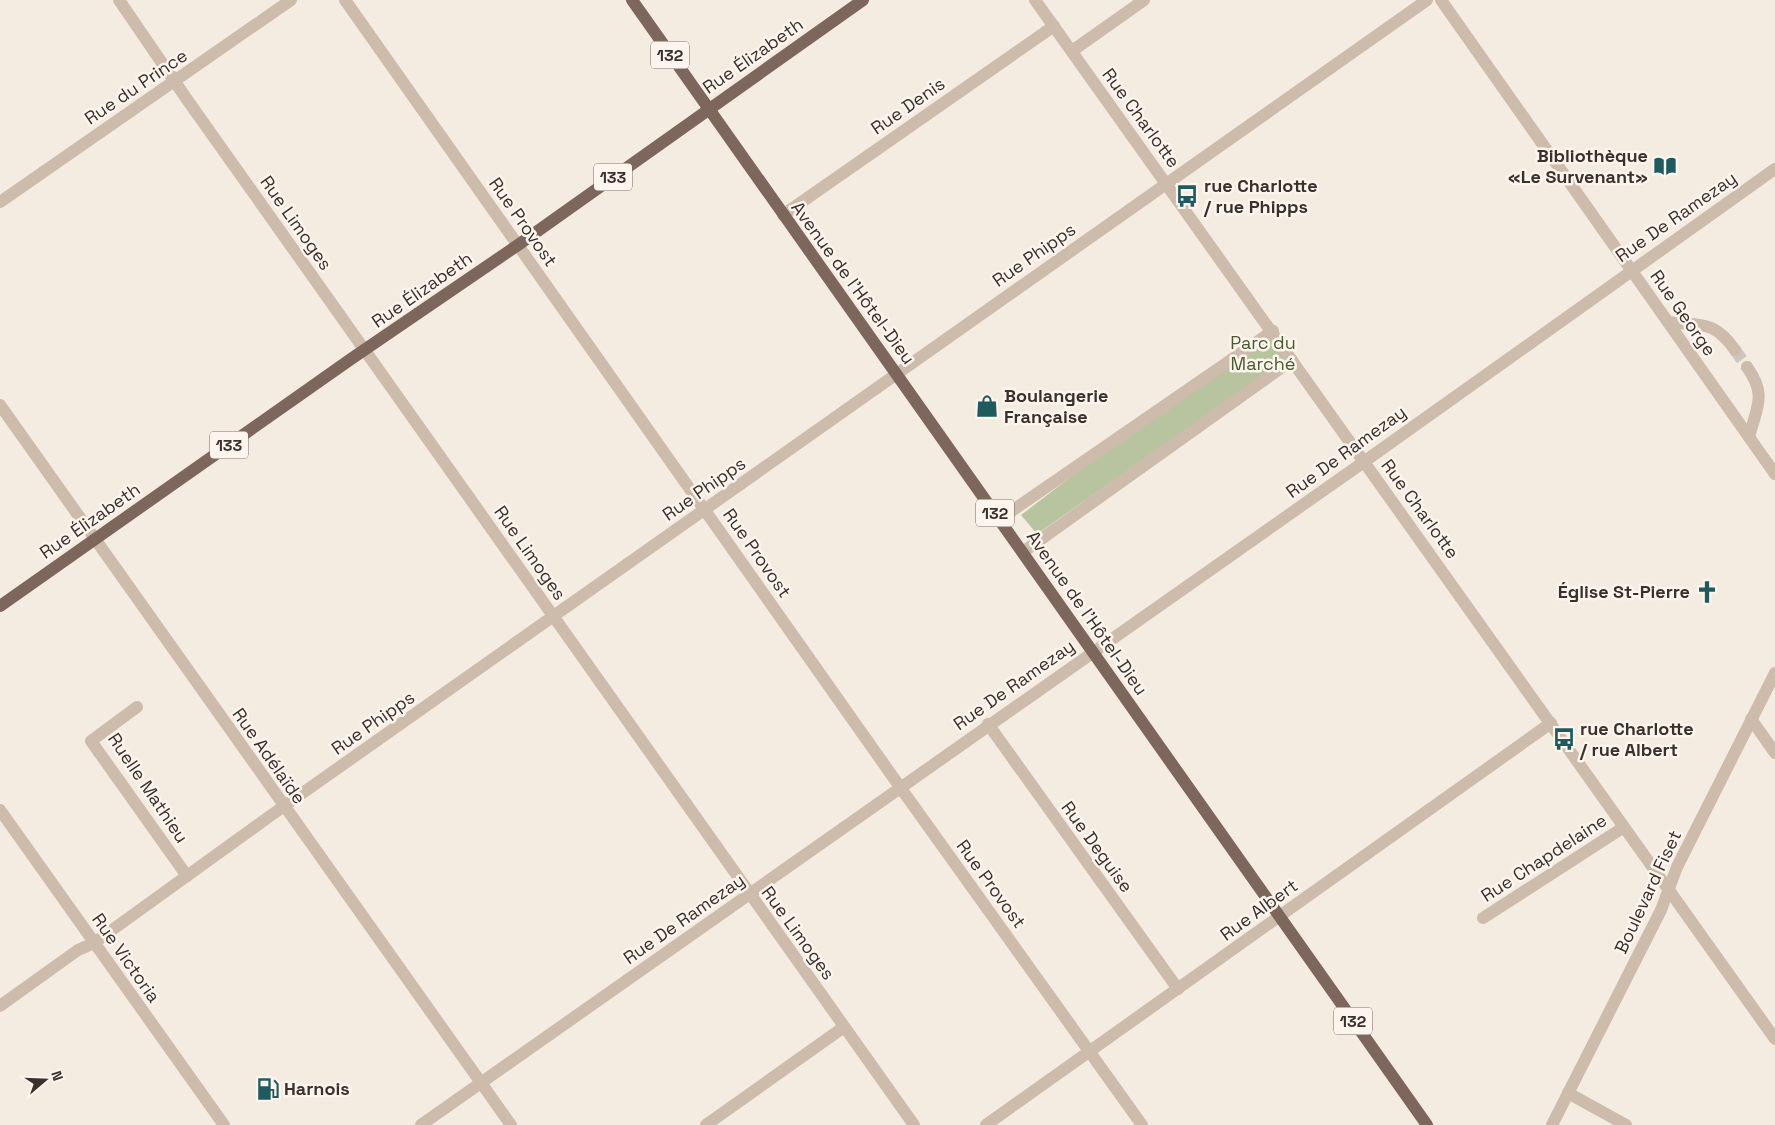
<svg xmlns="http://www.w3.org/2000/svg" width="1775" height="1125" font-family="'Space Grotesk',sans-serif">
  <rect width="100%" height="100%" fill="#f4ebe1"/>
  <polygon fill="#b8c4a0" points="1272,324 1294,354 1037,534 1021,515"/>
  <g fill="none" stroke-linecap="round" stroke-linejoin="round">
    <polyline stroke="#cfc6bd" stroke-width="12" stroke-dasharray="12 6" stroke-linecap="butt" points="1735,350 1747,367"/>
    <g stroke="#cdbbac" stroke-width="12">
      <polyline points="119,0 186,98 914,1125"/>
      <polyline points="345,0 900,787 1142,1125"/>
      <polyline points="1035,0 1775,1039"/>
      <polyline points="1441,0 1775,474"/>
      <polyline points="1072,51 1144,0"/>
      <polyline points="0,202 291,0"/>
      <polyline points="783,215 1054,26"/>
      <path d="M1668,322C1702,326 1714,320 1735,350"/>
      <path d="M1747,367C1767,395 1757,406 1749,437"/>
      <polyline points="0,405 511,1125"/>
      <polyline points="1000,519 1273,331"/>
      <polyline points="1023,552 1292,360"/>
      <polyline points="137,707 91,741 187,876"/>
      <polyline points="1751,719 1775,753"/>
      <polyline points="988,724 1178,989"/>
      <polyline points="0,810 224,1125"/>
      <polyline points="1483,918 1624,827"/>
      <polyline points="0,1006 78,950 94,943 270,816 1427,0"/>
      <polyline points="1568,1093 1626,1125"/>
      <polyline points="421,1125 1351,471 1775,169"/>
      <polyline points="706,1125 844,1027"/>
      <polyline points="986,1125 1551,723"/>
      <polyline points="1552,1125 1661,910 1677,867 1775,673"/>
    </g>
    <g stroke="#7d675c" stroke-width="12">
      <polyline points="632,0 1427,1125"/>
      <polyline points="0,606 351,359 518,245 863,0"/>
    </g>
  </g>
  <defs>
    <symbol id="library-bare" viewBox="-9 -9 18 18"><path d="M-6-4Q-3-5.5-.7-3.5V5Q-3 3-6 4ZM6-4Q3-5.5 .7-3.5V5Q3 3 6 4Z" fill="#1f5a5e" stroke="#fbf5ee" stroke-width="2.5" paint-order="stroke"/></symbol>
    <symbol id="bus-bare" viewBox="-9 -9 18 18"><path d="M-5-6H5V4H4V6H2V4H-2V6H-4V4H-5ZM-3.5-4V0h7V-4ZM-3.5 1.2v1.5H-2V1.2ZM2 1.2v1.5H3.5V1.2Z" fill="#1f5a5e" stroke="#fbf5ee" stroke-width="2.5" paint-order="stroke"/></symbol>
    <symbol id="shop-bare" viewBox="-9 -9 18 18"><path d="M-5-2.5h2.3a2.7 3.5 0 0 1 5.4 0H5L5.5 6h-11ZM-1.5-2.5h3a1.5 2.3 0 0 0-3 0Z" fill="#1f5a5e" stroke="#fbf5ee" stroke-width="2.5" paint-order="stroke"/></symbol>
    <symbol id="church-bare" viewBox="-9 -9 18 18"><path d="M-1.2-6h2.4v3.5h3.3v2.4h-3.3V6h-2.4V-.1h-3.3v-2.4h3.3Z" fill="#1f5a5e" stroke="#fbf5ee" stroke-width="2.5" paint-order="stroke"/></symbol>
    <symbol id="fuel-bare" viewBox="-9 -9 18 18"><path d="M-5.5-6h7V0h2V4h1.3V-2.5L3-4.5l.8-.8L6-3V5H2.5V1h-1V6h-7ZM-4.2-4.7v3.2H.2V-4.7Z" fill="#1f5a5e" stroke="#fbf5ee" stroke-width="2.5" paint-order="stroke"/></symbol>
  </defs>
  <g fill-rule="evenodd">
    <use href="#library-bare" x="1649" y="150" width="32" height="32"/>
    <use href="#bus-bare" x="1171" y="180" width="32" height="32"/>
    <use href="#shop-bare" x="971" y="390" width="32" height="32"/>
    <use href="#church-bare" x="1691" y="576" width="32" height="32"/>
    <use href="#bus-bare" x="1548" y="723" width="32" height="32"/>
    <use href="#fuel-bare" x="252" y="1073" width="32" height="32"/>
  </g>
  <g text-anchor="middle" stroke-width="5" stroke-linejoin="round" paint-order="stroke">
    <g fill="#fbf5ee" stroke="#756b66" stroke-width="1">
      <rect x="651" y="41.5" width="38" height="27" rx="4"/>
      <rect x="594" y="163.5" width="38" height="27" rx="4"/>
      <rect x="210" y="431.5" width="38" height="27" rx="4"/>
      <rect x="976" y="499.5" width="38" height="27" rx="4"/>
      <rect x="1334" y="1007.5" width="38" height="27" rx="4"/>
    </g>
    <g font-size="16" font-weight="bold" fill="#3b302b">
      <text x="670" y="61">132</text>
      <text x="613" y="183">133</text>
      <text x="229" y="451">133</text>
      <text x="995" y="519">132</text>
      <text x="1353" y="1027">132</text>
    </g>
    <g font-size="18" fill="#3b302b" stroke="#fbf5ee">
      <text transform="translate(753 56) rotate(-35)" y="6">Rue Élizabeth</text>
      <text transform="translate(136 87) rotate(-34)" y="6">Rue du Prince</text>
      <text transform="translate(908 106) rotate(-35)" y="6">Rue Denis</text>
      <text transform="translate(1141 118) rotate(54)" y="6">Rue Charlotte</text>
      <text transform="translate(1676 217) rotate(-35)" y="6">Rue De Ramezay</text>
      <text transform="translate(523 222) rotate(55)" y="6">Rue Provost</text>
      <text transform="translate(296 223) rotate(55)" y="6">Rue Limoges</text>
      <text transform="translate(1034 255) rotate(-35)" y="6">Rue Phipps</text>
      <text transform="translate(853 283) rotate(54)" y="6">Avenue de l'Hôtel-Dieu</text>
      <text transform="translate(422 290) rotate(-35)" y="6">Rue Élizabeth</text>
      <text transform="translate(1683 313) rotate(55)" y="6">Rue George</text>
      <text transform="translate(1346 452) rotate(-36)" y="6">Rue De Ramezay</text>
      <text transform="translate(704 489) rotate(-35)" y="6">Rue Phipps</text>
      <text transform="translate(1420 509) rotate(54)" y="6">Rue Charlotte</text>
      <text transform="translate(90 521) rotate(-35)" y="6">Rue Élizabeth</text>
      <text transform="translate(530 553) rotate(55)" y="6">Rue Limoges</text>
      <text transform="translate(757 553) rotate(55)" y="6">Rue Provost</text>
      <text transform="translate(1087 613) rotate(55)" y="6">Avenue de l'Hôtel-Dieu</text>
      <text transform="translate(1014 685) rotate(-35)" y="6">Rue De Ramezay</text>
      <text transform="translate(373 723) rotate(-35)" y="6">Rue Phipps</text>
      <text transform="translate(269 756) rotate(55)" y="6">Rue Adélaïde</text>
      <text transform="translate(148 788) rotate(56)" y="6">Ruelle Mathieu</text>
      <text transform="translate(1097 847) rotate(54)" y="6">Rue Deguise</text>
      <text transform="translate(1544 858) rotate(-33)" y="6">Rue Chapdelaine</text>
      <text transform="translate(991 884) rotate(54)" y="6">Rue Provost</text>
      <text transform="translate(1648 892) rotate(-65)" y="6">Boulevard Fiset</text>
      <text transform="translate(1259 910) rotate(-36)" y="6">Rue Albert</text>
      <text transform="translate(684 919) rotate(-35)" y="6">Rue De Ramezay</text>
      <text transform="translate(798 933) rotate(54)" y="6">Rue Limoges</text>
      <text transform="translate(126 958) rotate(55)" y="6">Rue Victoria</text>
    </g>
    <g font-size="18" font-weight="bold" fill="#3b302b" stroke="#fbf5ee" text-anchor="start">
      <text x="1648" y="162" text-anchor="end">Bibliothèque<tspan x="1648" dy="21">«Le Survenant»</tspan></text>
      <text x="1204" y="192">rue Charlotte<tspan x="1204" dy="21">/ rue Phipps</tspan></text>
      <text x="1004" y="402">Boulangerie<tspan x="1004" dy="21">Française</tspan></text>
      <text x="1690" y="598" text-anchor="end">Église St-Pierre</text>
      <text x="1580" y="735">rue Charlotte<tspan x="1580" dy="21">/ rue Albert</tspan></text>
      <text x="284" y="1095">Harnois</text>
    </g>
    <g font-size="18" fill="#4a5a2e" stroke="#fbf5ee">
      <text x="1263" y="349">Parc du<tspan x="1263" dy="21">Marché</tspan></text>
    </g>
  </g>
  <g transform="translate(45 1080) rotate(71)" stroke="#fbf5ee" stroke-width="4" paint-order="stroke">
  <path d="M0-4L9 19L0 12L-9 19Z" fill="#3b302b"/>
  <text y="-8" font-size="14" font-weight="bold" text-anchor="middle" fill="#3b302b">N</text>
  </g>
</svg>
